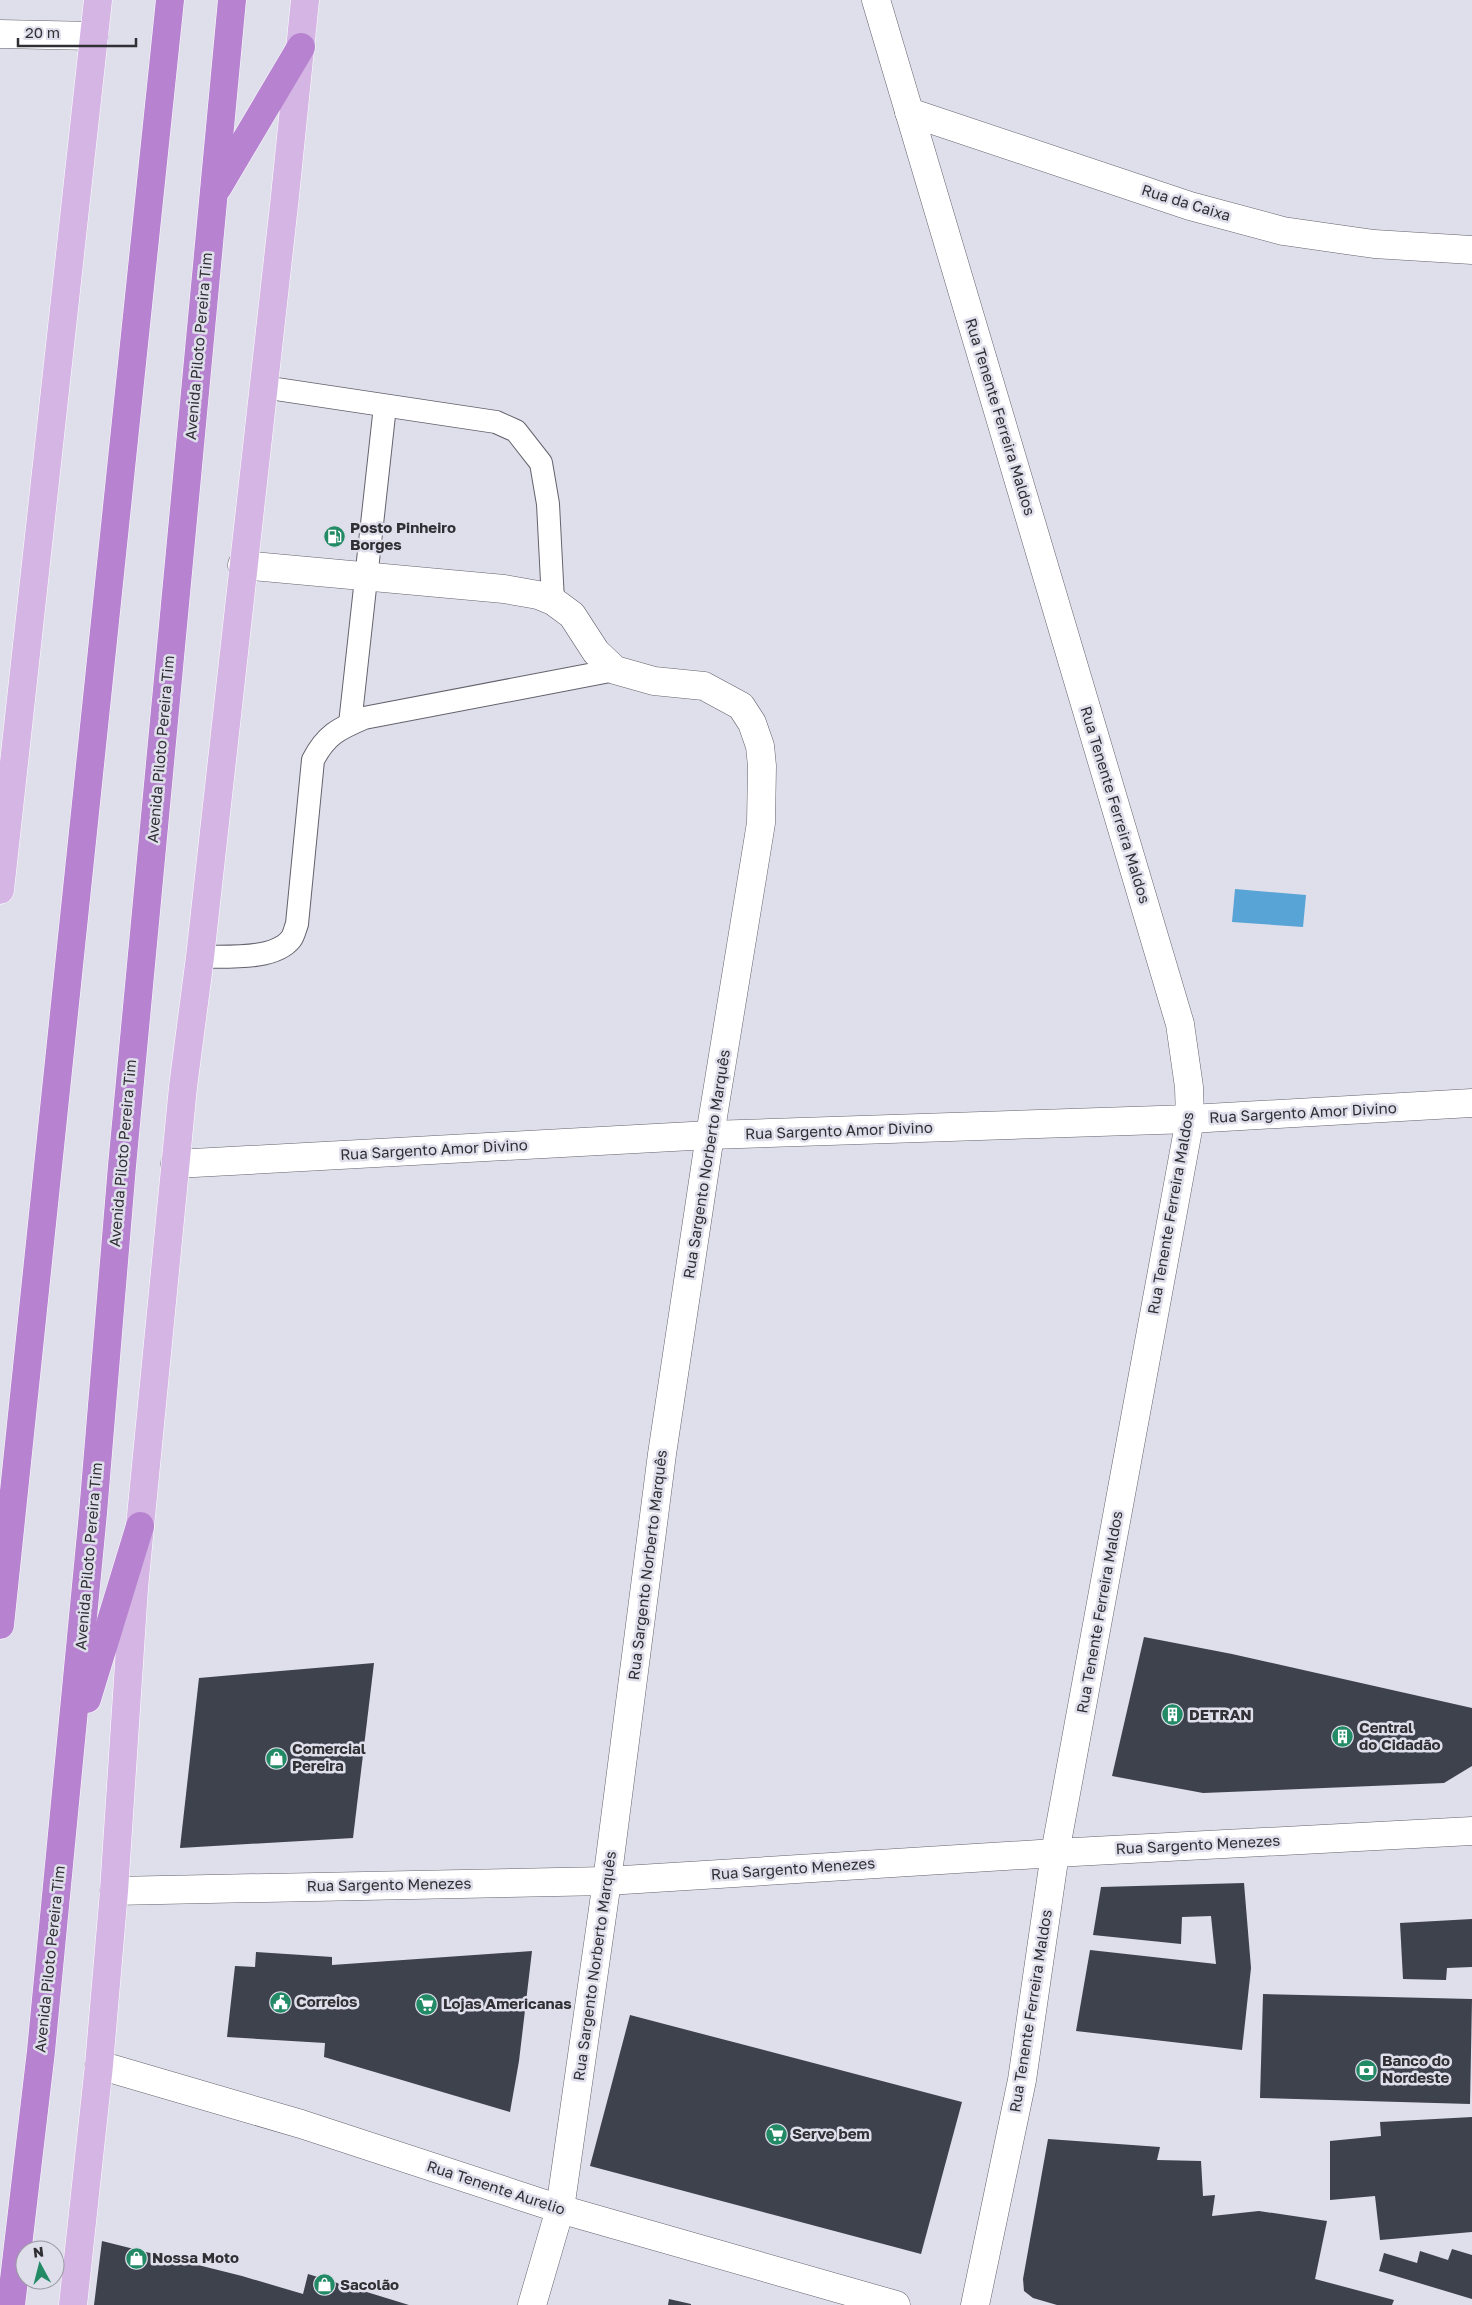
<svg xmlns="http://www.w3.org/2000/svg" width="1472" height="2305" font-family="'Golos Text',sans-serif">
  <rect width="100%" height="100%" fill="#dfdeeb"/>
  <polygon fill="#58a4d6" points="1235,889 1306,895 1303,927 1232,922"/>
  <g fill="#3d424c">
    <polygon points="1144,1637 1232,1654 1472,1708 1472,1766 1444,1783 1203,1793 1112,1776"/>
    <polygon points="374,1663 353,1838 180,1848 199,1678"/>
    <polygon points="1244,1883 1251,1968 1242,2050 1076,2031 1090,1950 1216,1964 1211,1916 1182,1917 1181,1944 1093,1935 1101,1887"/>
    <polygon points="1472,1919 1472,1967 1447,1968 1446,1980 1403,1979 1400,1923"/>
    <polygon points="532,1951 519,2061 510,2112 324,2057 325,2043 227,2037 235,1966 255,1967 256,1952 332,1957 332,1965"/>
    <polygon points="1263,1994 1472,1999 1470,2104 1260,2098"/>
    <polygon points="630,2015 962,2102 921,2254 590,2166"/>
    <polygon points="1472,2117 1472,2232 1380,2240 1375,2196 1330,2200 1330,2141 1381,2136 1380,2122"/>
    <polygon points="1048,2139 1160,2147 1157,2160 1201,2161 1203,2196 1215,2195 1212,2216 1259,2211 1327,2221 1315,2279 1394,2300 1392,2305 1057,2305 1033,2298 1024,2291 1023,2279"/>
    <polygon points="102,2241 242,2276 303,2294 308,2274 409,2305 94,2305"/>
    <polygon points="1452,2249 1472,2255 1472,2299 1379,2271 1384,2253 1417,2263 1420,2251 1448,2260"/>
    <polygon points="669,2299 691,2304 691,2305 668,2305"/>
  </g>
  <g fill="none" stroke-linecap="round" stroke-linejoin="round">
    <defs>
      <g id="lane">
        <polyline points="263,387 496,422 516,431 541,463 548,504 553,601"/>
        <polyline points="350,724 385,406"/>
        <path d="M200,957C224,956 274,961 291,939C294,935 295,929 297,924L313,760C326,735 338,729 364,718L615,670"/>
      </g>
      <g id="street">
        <polyline points="0,34 94,36"/>
        <polyline points="909,112 1190,206 1283,231 1374,244 1472,250"/>
        <polyline points="242,565 504,589 538,595 553,601 572,615 596,652 615,670 654,681 704,686 741,706 752,723 760,746 762,766 761,823 710,1135"/>
        <polyline points="1190,1119 1472,1103"/>
        <polyline points="114,1891 607,1881 1055,1853 1472,1831"/>
        <polyline points="99,2065 301,2124 560,2209 896,2305"/>
      </g>
      <g id="secondary">
        <polyline points="876,0 1180,1024 1189,1087 1190,1119 1055,1853 1022,2080 975,2305"/>
        <polyline points="175,1164 710,1135 1190,1119"/>
        <polyline points="532,2305 560,2209 607,1881 662,1454 710,1135"/>
      </g>
      <g id="primary">
        <polyline points="0,890 98,0"/>
        <polyline points="73,2305 99,2065 114,1891 134,1588 183,1087 200,957 285,196 305,0"/>
      </g>
      <g id="highway">
        <polyline points="218,187 301,47"/>
        <polyline points="0,1625 170,0"/>
        <polyline points="87,1699 140,1526"/>
        <polyline points="11,2305 41,2051 93,1513 122,1166 232,0"/>
      </g>
    </defs>
    <use href="#lane" stroke="#63626d" stroke-width="24"/>
    <use href="#street" stroke="#63626d" stroke-width="29"/>
    <use href="#secondary" stroke="#63626d" stroke-width="29"/>
    <use href="#primary" stroke="#fff" stroke-width="29"/>
    <use href="#highway" stroke="#fff" stroke-width="29"/>
    <use href="#lane" stroke="#fff" stroke-width="22"/>
    <use href="#street" stroke="#fff" stroke-width="28"/>
    <use href="#secondary" stroke="#fff" stroke-width="28"/>
    <use href="#primary" stroke="#d4b5e3" stroke-width="28"/>
    <use href="#highway" stroke="#b783d1" stroke-width="28"/>
  </g>
  <defs>
    <symbol id="fuel-disc" viewBox="-11 -11 22 22"><circle r="9.5" fill="#238a66" stroke="#dfdeeb"/><path d="M-5.5-6h7V0h2V4h1.3V-2.5L3-4.5l.8-.8L6-3V5H2.5V1h-1V6h-7ZM-4.2-4.7v3.2H.2V-4.7Z" fill="#fff"/></symbol>
    <symbol id="building-disc" viewBox="-11 -11 22 22"><circle r="9.5" fill="#238a66" stroke="#dfdeeb"/><path d="M-4-6H4V6H1V3H-1V6H-4ZM-2.5-4.3h1.7v1.8h-1.7ZM.8-4.3h1.7v1.8H.8ZM-2.5-1h1.7V.8h-1.7ZM.8-1h1.7V.8H.8Z" fill="#fff"/></symbol>
    <symbol id="shop-disc" viewBox="-11 -11 22 22"><circle r="9.5" fill="#238a66" stroke="#dfdeeb"/><path d="M-5-2.5h2.3a2.7 3.5 0 0 1 5.4 0H5L5.5 6h-11ZM-1.5-2.5h3a1.5 2.3 0 0 0-3 0Z" fill="#fff"/></symbol>
    <symbol id="civic-disc" viewBox="-11 -11 22 22"><circle r="9.5" fill="#238a66" stroke="#dfdeeb"/><path d="M-.6-6.5H3V-4.5H.6V-3L4-1V1h2V6H-6V1h2V-1L-.6-3ZM-1.2 2.5V6h2.4V2.5Z" fill="#fff"/></symbol>
    <symbol id="supermarket-disc" viewBox="-11 -11 22 22"><circle r="9.5" fill="#238a66" stroke="#dfdeeb"/><path d="M-6-5.5h2.5l.6 2H6L4.5 2H-2.5L-4.4-4H-6ZM-1.5 3.2a1.3 1.3 0 1 0 .1 0ZM3 3.2a1.3 1.3 0 1 0 .1 0Z" fill="#fff"/></symbol>
    <symbol id="bank-disc" viewBox="-11 -11 22 22"><circle r="9.5" fill="#238a66" stroke="#dfdeeb"/><path d="M-6-4H6V4H-6ZM0-2.3a2.3 2.3 0 1 0 0 4.6a2.3 2.3 0 1 0 0-4.6Z" fill="#fff"/></symbol>
  </defs>
  <g fill-rule="evenodd">
    <use href="#fuel-disc" x="322" y="524" width="25" height="25"/>
    <use href="#building-disc" x="1160" y="1702" width="25" height="25"/>
    <use href="#building-disc" x="1330" y="1724" width="25" height="25"/>
    <use href="#shop-disc" x="264" y="1746" width="25" height="25"/>
    <use href="#civic-disc" x="268" y="1990" width="25" height="25"/>
    <use href="#supermarket-disc" x="414" y="1992" width="25" height="25"/>
    <use href="#bank-disc" x="1354" y="2058" width="25" height="25"/>
    <use href="#supermarket-disc" x="764" y="2122" width="25" height="25"/>
    <use href="#shop-disc" x="124" y="2246" width="25" height="25"/>
    <use href="#shop-disc" x="312" y="2272" width="25" height="25"/>
  </g>
  <g text-anchor="middle" stroke-width="5" stroke-linejoin="round" paint-order="stroke">
    <g font-size="15" fill="#302f34" stroke="#dfdeeb">
      <text transform="translate(1186 203) rotate(17)" y="5">Rua da Caixa</text>
      <text transform="translate(199 346) rotate(-85)" y="5">Avenida Piloto Pereira Tim</text>
      <text transform="translate(1000 417) rotate(73)" y="5">Rua Tenente Ferreira Maldos</text>
      <text transform="translate(161 749) rotate(-85)" y="5">Avenida Piloto Pereira Tim</text>
      <text transform="translate(1115 805) rotate(73)" y="5">Rua Tenente Ferreira Maldos</text>
      <text transform="translate(1303 1113) rotate(-3)" y="5">Rua Sargento Amor Divino</text>
      <text transform="translate(839 1131) rotate(-2)" y="5">Rua Sargento Amor Divino</text>
      <text transform="translate(434 1150) rotate(-3)" y="5">Rua Sargento Amor Divino</text>
      <text transform="translate(123 1153) rotate(-85)" y="5">Avenida Piloto Pereira Tim</text>
      <text transform="translate(707 1164) rotate(-81)" y="5">Rua Sargento Norberto Marquês</text>
      <text transform="translate(1171 1213) rotate(-80)" y="5">Rua Tenente Ferreira Maldos</text>
      <text transform="translate(89 1556) rotate(-85)" y="5">Avenida Piloto Pereira Tim</text>
      <text transform="translate(648 1565) rotate(-83)" y="5">Rua Sargento Norberto Marquês</text>
      <text transform="translate(1100 1612) rotate(-80)" y="5">Rua Tenente Ferreira Maldos</text>
      <text transform="translate(1198 1845) rotate(-3)" y="5">Rua Sargento Menezes</text>
      <text transform="translate(793 1869) rotate(-4)" y="5">Rua Sargento Menezes</text>
      <text transform="translate(389 1885) rotate(-1)" y="5">Rua Sargento Menezes</text>
      <text transform="translate(50 1959) rotate(-84)" y="5">Avenida Piloto Pereira Tim</text>
      <text transform="translate(595 1966) rotate(-82)" y="5">Rua Sargento Norberto Marquês</text>
      <text transform="translate(1031 2011) rotate(-81)" y="5">Rua Tenente Ferreira Maldos</text>
      <text transform="translate(496 2188) rotate(18)" y="5">Rua Tenente Aurelio</text>
    </g>
    <g font-size="15" font-weight="bold" fill="#302f34" stroke="#dfdeeb" text-anchor="start">
      <text x="350" y="533">Posto Pinheiro<tspan x="350" dy="17">Borges</tspan></text>
      <text x="1189" y="1720">DETRAN</text>
      <text x="1359" y="1733">Central<tspan x="1359" dy="17">do Cidadão</tspan></text>
      <text x="292" y="1754">Comercial<tspan x="292" dy="17">Pereira</tspan></text>
      <text x="296" y="2007">Correios</text>
      <text x="443" y="2009">Lojas Americanas</text>
      <text x="1382" y="2066">Banco do<tspan x="1382" dy="17">Nordeste</tspan></text>
      <text x="792" y="2139">Serve bem</text>
      <text x="152" y="2263">Nossa Moto</text>
      <text x="340" y="2290">Sacolão</text>
    </g>
  </g>
  <g transform="translate(40 2265) rotate(353)"><circle r="24" fill="#dfdeeb" stroke="#9998a2"/>
  <path d="M0-4L9 19L0 12L-9 19Z" fill="#238a66"/>
  <text y="-8" font-size="14" font-weight="bold" text-anchor="middle" fill="#302f34">N</text>
  </g>
  <path d="M18 38v8h118v-8" fill="none" stroke="#302f34" stroke-width="2.5"/>
  <text x="25" y="38" font-size="15" fill="#302f34" stroke="#dfdeeb" stroke-width="4" paint-order="stroke">20 m</text>
</svg>
